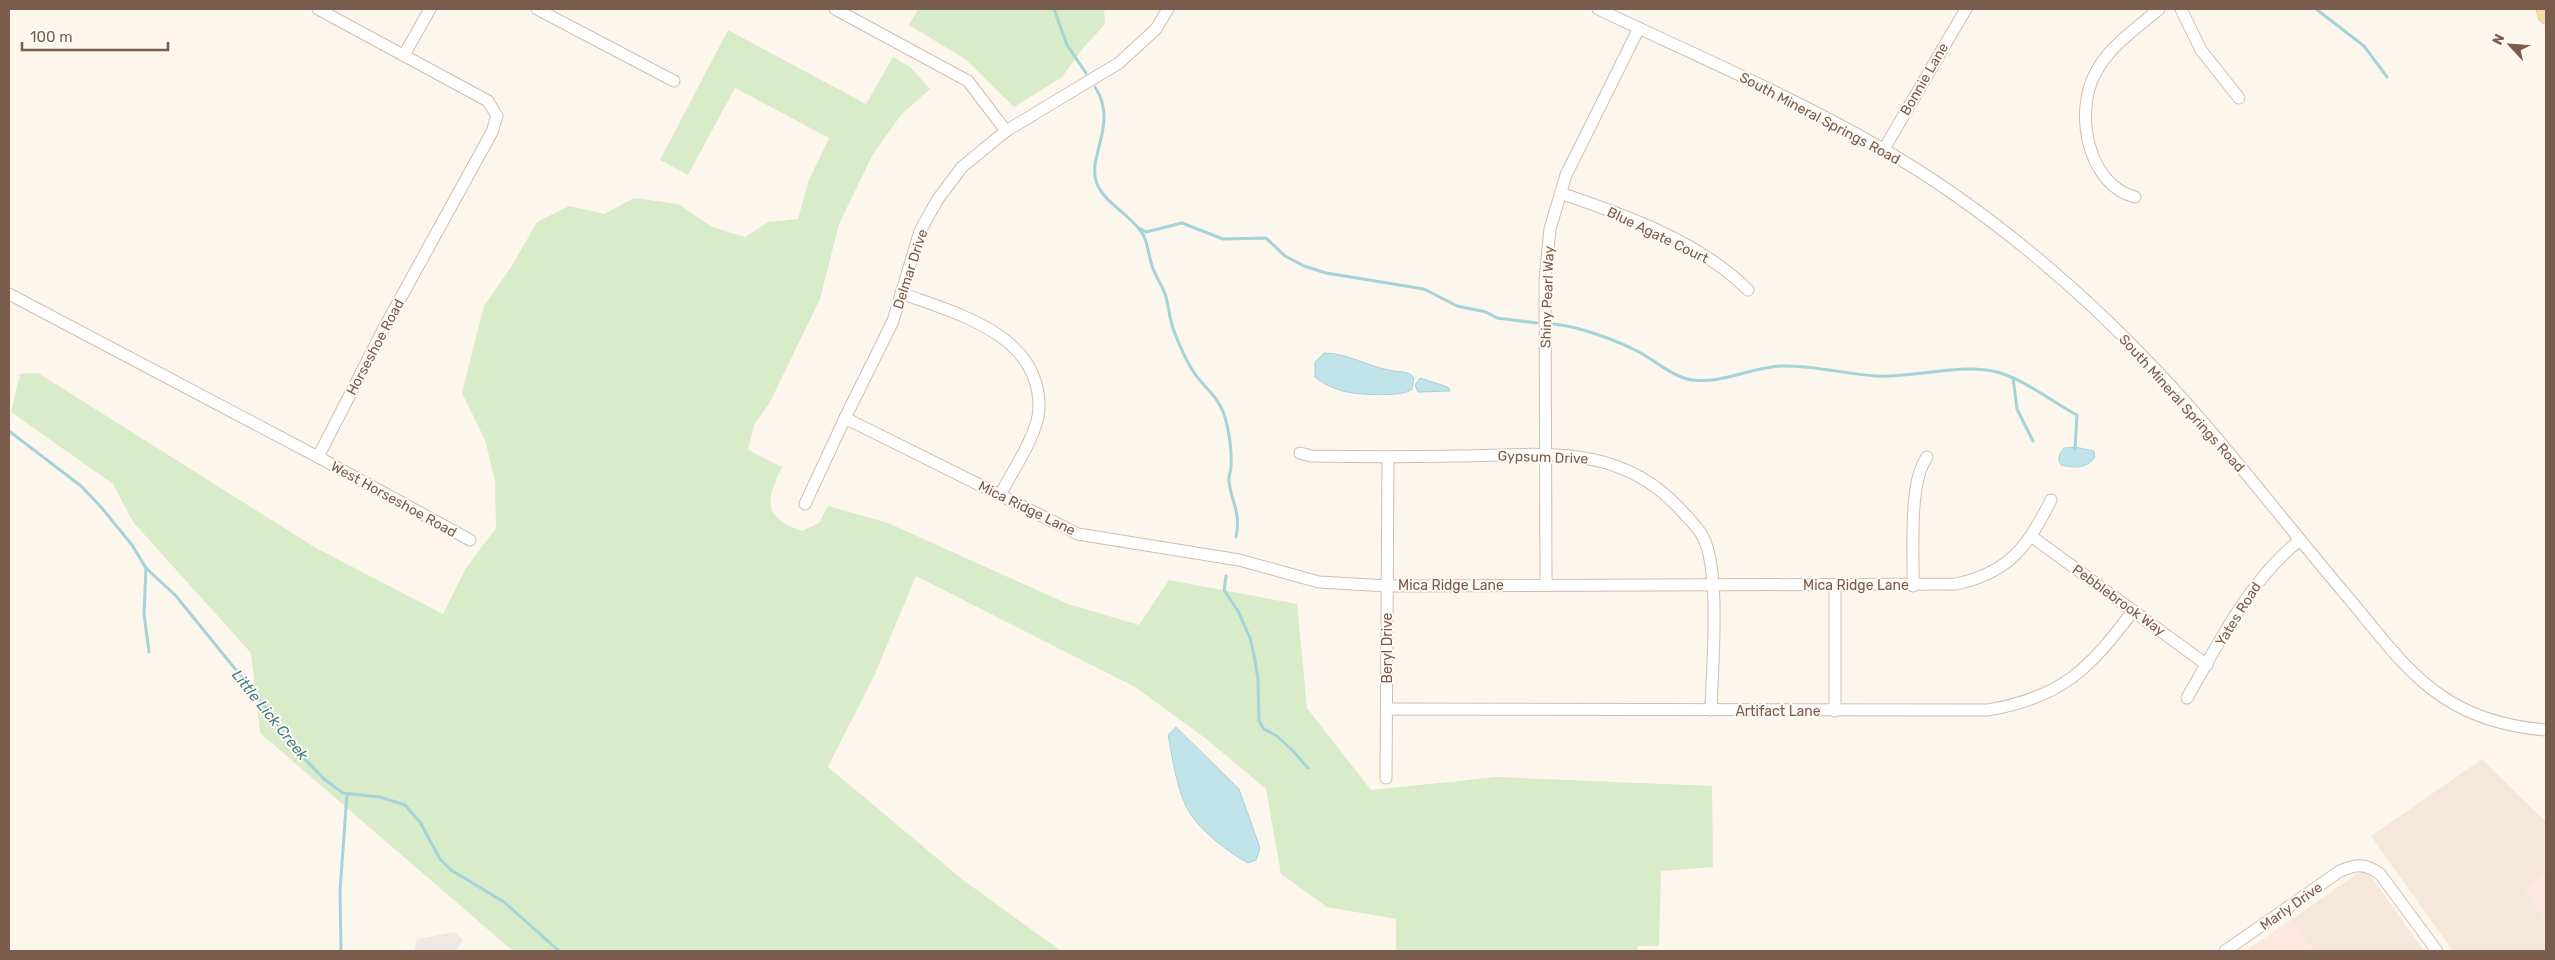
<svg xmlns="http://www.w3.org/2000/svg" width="2555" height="960" font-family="Rubik,sans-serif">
  <rect width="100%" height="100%" fill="#fdf6ec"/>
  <g fill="#f5e8da">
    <polygon points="2482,759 2546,822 2546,869 2525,890 2546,920 2546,951 2453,951 2371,836"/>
    <polygon points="2365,868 2424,951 2314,951 2291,920"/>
  </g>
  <g fill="#fde8e0">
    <polygon points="2546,869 2546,920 2525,890"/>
    <polygon points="2291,920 2314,951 2245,951"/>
  </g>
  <polygon fill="#efe9e4" points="455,932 463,940 456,951 414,951 417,939"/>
  <g fill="#d8ecc9">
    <polygon points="918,9 1104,9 1105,24 1083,48 1062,77 1014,107 965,59 909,25"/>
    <path d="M728,30L866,104L893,57L910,67L930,89L901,115L873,154L839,224L820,299L770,402L754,425L748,450L782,467C765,501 763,518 802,531L819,523L828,506L888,523L1068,604L1139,625L1169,580L1297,604L1307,708L1371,790L1497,777L1712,786L1713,867L1661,871L1659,946H1638L1636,951H1396V919L1327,907L1281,874L1266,789L1209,741L1135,687L916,576L875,674L828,767L963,880L1061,951H513L260,733L251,653L133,522L113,484L11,412L20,374L38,373L316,548L443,614L466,568L496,528L495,481L485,440L462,393L484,306L513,264L537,222L569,206L604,214L634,198L678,204L712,227L745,237L768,222L798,219L809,180L829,138L735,88L688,175L660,160Z"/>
  </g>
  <g fill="#bfe3e8" stroke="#a5d3da">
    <path d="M1324,353C1348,353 1369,367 1393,371C1400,372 1410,371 1414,378L1412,389C1406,397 1358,395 1347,392C1337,390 1323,384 1315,377V362Z"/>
    <polygon points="1420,378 1448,387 1450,391 1418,392 1415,385"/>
    <path d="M2075,447L2094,451L2095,457C2087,469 2073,468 2061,465C2057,458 2059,454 2064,448Z"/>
    <path d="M1176,727L1239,789L1260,848L1256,860L1248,863C1229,853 1198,829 1188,810C1176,787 1173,760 1168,735Z"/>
  </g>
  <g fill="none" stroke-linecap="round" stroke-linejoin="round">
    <g stroke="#a5d3da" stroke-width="3">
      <polyline points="1054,9 1067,45 1086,73"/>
      <polyline points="2316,9 2364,46 2387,77"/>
      <path d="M1095,87C1120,125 1084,158 1098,186C1108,206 1133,216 1144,236C1148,246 1149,256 1152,266C1155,276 1163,286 1166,297C1169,309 1170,322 1175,334C1181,348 1186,362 1195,374C1205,388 1218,397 1224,414C1229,429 1232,451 1231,467C1231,472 1228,477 1229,482C1232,504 1241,512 1236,537"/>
      <polyline points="1139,228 1146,232 1182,223 1223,239 1266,238 1285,256 1304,266 1326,273 1424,289 1457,306 1486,312 1497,318 1537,323"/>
      <path d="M1553,324C1578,326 1616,340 1639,352C1656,361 1673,377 1692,380C1722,384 1752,367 1782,366C1814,365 1844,374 1876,376C1913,378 1960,363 1997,372C2026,380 2050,401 2077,415L2075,449"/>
      <polyline points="2013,378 2017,409 2033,441"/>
      <polyline points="9,431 81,486 101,507 132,545 146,568 176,596 253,691 300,754 324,779 343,793 380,797 405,805 420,822 440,859 451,870 504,902 559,951"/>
      <polyline points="146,568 144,614 149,652"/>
      <polyline points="1226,576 1224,590 1238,611 1250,638 1254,655 1258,679 1259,721 1264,729 1277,736 1293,751 1308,768"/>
      <polyline points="341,951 340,891 347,794"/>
    </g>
    <defs>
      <g id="minor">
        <polyline points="537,9 674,81"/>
        <polyline points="835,9 968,81 1006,131"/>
        <path d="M1598,9C1693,54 1791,96 1883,149C1983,207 2078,287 2157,371C2224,442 2283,521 2346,595C2376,630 2404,671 2443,697C2474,718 2509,727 2546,730"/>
        <polyline points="2181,9 2201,50 2239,98"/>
        <polyline points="404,55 430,9"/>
        <polyline points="1884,149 1966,9"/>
        <path d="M1560,193C1625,215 1699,241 1748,290"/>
        <path d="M2135,197C2088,185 2074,113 2095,74C2108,47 2137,28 2159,9"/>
        <path d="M901,293C957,314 1041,334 1039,409C1038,434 1012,472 1000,495"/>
        <polyline points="9,294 318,457 470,540"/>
        <path d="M845,418L1078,534L1239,560L1319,582L1387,586L1956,584C2008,573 2028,547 2051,500"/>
        <path d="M1300,453L1311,456C1361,457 1410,457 1459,456C1541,455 1618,442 1679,508C1687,517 1698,527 1703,537C1721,571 1712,669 1711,710"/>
        <polyline points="318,457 383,330 492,132 497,116 488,101 318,9"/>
        <polyline points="805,504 845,418 893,321 920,231 938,199 962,167 1006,131 1119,63 1156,29 1168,9"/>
        <polyline points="2031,536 2207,665"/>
        <polyline points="1546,585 1545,279 1550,229 1566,175 1639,28"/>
        <path d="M1913,586C1914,551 1908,484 1927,457"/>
        <path d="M2187,698C2218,644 2251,578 2300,540"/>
        <path d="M1387,709L1988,710C2063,697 2089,669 2133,611"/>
        <polyline points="1835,711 1835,585"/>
        <polyline points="1386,778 1388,457"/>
        <path d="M2225,951L2340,871C2356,864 2365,863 2380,874L2437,951"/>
      </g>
      <polyline id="major" points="2544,9 2546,16"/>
    </defs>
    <use href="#minor" stroke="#d1beb0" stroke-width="13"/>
    <use href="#major" stroke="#dad1cd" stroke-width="17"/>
    <use href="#minor" stroke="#fff" stroke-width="11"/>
    <use href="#major" stroke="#fbd9a5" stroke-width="15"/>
  </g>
  <g text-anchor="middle" stroke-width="4" stroke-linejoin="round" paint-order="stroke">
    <g font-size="14" fill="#7a5c4d" stroke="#fffaf3">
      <text transform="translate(1924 79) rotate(-60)" y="5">Bonnie Lane</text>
      <text transform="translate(1820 118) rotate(28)" y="5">South Mineral Springs Road</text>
      <text transform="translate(1658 235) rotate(26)" y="5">Blue Agate Court</text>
      <text transform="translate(910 269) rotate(-72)" y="5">Delmar Drive</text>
      <text transform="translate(1547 297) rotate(-88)" y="5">Shiny Pearl Way</text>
      <text transform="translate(375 347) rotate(-62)" y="5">Horseshoe Road</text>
      <text transform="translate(2182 403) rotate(48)" y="5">South Mineral Springs Road</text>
      <text transform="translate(1543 457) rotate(2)" y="5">Gypsum Drive</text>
      <text transform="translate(394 499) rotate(29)" y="5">West Horseshoe Road</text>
      <text transform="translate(1027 508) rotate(26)" y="5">Mica Ridge Lane</text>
      <text x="1451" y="590">Mica Ridge Lane</text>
      <text x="1856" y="590">Mica Ridge Lane</text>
      <text transform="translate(2119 600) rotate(36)" y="5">Pebblebrook Way</text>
      <text transform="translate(2238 614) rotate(-58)" y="5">Yates Road</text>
      <text transform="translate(1387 648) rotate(-90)" y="5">Beryl Drive</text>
      <text x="1778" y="716">Artifact Lane</text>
      <text transform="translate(2291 906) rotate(-35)" y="5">Marly Drive</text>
    </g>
    <g font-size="15" font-style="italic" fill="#437c86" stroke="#fffaf3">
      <text transform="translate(270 715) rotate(51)" y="5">Little Lick Creek</text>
    </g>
  </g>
  <rect width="2555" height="960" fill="none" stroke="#7a5c4d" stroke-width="20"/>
  <g transform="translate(2510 45) rotate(296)" stroke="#fffaf3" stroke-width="4" paint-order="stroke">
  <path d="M0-4L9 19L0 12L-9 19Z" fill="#7a5c4d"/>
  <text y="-8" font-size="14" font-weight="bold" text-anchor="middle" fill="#7a5c4d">N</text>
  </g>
  <path d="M22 42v8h146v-8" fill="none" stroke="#7a5c4d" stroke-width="2.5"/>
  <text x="30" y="42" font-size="15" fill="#7a5c4d" stroke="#fffaf3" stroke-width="4" paint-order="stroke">100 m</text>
</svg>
